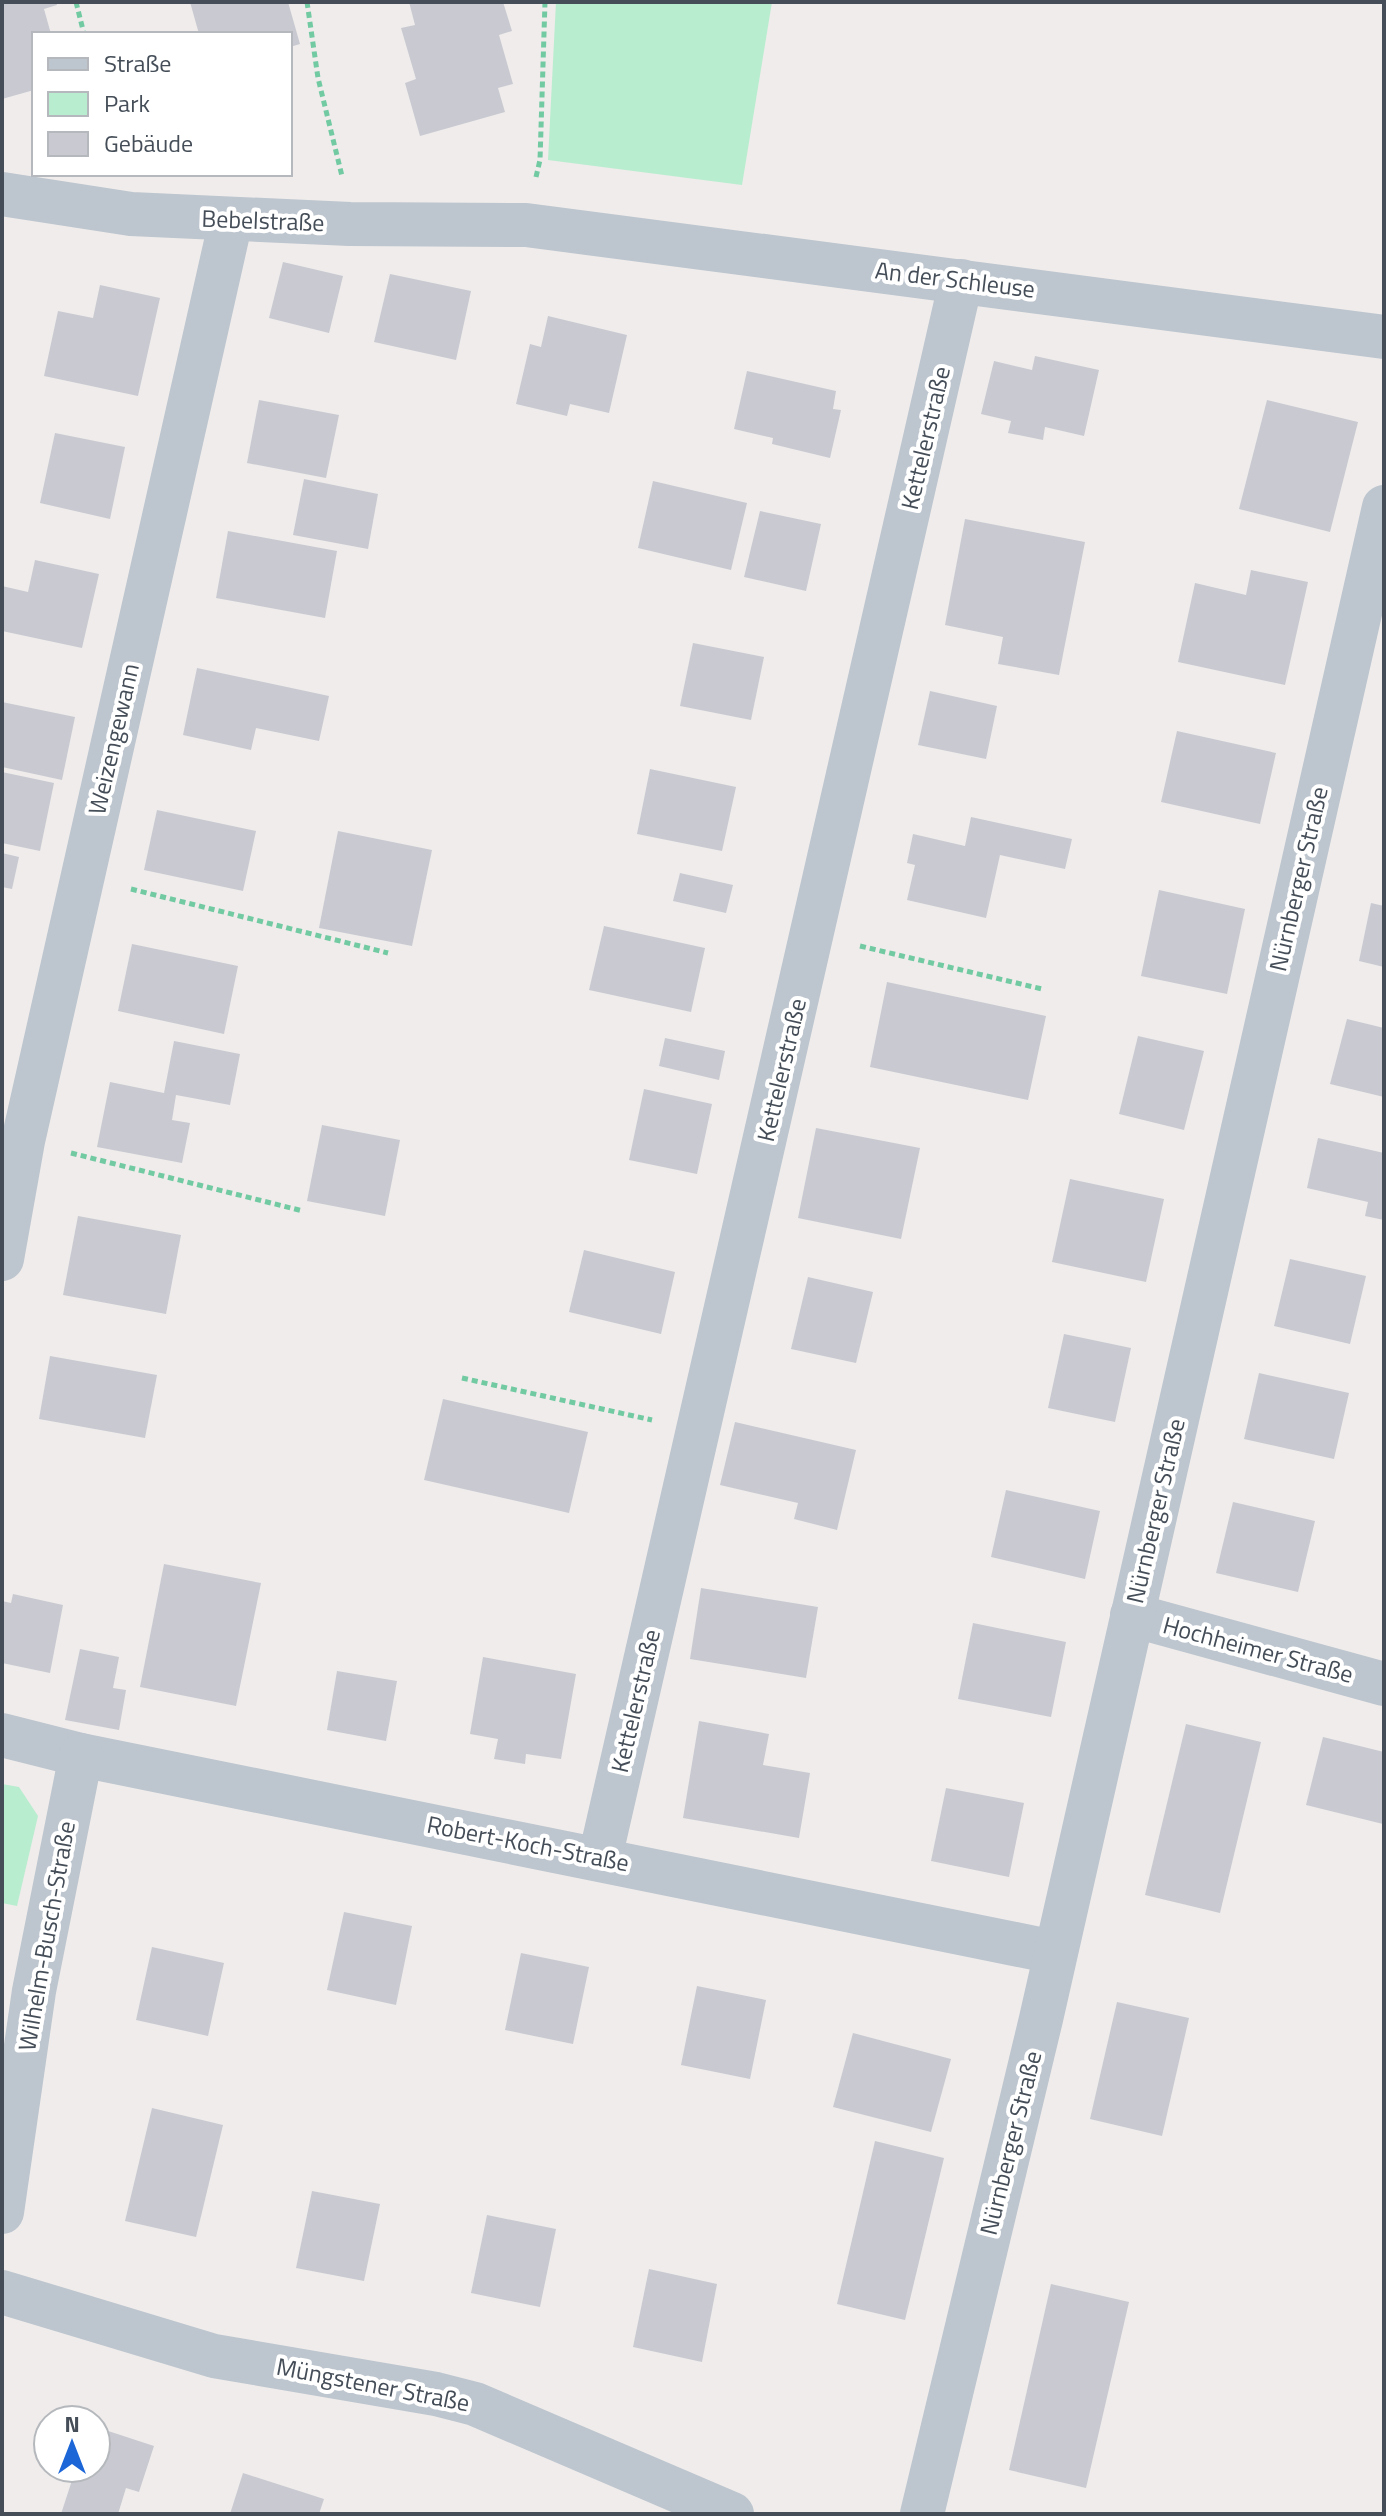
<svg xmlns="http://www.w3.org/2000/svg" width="1386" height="2516" font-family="'Titillium Web',sans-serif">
  <rect width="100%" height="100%" fill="#efeceb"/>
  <g fill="#b9edcf">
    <polygon points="556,2 772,2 742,185 548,160"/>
    <polygon points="2,1784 19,1787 38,1816 17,1906 2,1903"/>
  </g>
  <g fill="#c9cad1">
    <polygon points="2,2 56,2 57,5 44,9 51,34 34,34 34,90 2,99"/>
    <polygon points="190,2 288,2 300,44 290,47 290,34 199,34"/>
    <polygon points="409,2 503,2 512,31 499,35 513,84 498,88 505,112 420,136 405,83 416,79 401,28 415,25"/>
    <polygon points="283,262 343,276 329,333 269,318"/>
    <polygon points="390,274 471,291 456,360 374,342"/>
    <polygon points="100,285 160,298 138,396 44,376 58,311 93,318"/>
    <polygon points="548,316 627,335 609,413 570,404 567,416 516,404 530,344 541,347"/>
    <polygon points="1035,356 1099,370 1084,436 1045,427 1043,440 1008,433 1011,421 981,414 994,361 1032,370"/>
    <polygon points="747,371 836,391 833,409 841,410 830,458 772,444 773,438 734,429"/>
    <polygon points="259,400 339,415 326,478 247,463"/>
    <polygon points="1267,400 1358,422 1330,532 1239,509"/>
    <polygon points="55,433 125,447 110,519 40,503"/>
    <polygon points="304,479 378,494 368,549 293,535"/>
    <polygon points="653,481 747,503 731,570 638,548"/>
    <polygon points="760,511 821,524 806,591 744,577"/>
    <polygon points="965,519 1085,542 1059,675 998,664 1003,637 945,625"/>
    <polygon points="228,531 337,551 325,618 216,598"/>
    <polygon points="35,560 99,574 82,648 2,631 2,586 28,592"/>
    <polygon points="1251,570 1308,582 1285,685 1178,662 1195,583 1246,595"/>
    <polygon points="693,643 764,657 751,720 680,706"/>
    <polygon points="197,668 329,696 319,741 256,728 251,750 183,735"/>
    <polygon points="930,691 997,706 986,759 918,745"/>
    <polygon points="2,702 75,717 62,780 2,767"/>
    <polygon points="1177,731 1276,753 1260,824 1161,802"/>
    <polygon points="650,769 736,787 722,851 637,834"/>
    <polygon points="2,772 54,783 40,851 2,843"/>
    <polygon points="157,810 256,831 243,891 144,870"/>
    <polygon points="971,817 1072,839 1065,869 1000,855 986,918 907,900 915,865 907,863 913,834 965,846"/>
    <polygon points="338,831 432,850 412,946 319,928"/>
    <polygon points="2,853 19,857 12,889 2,887"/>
    <polygon points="680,873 733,885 726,913 673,901"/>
    <polygon points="1159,890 1245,909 1227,994 1141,976"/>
    <polygon points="1371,903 1384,906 1384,967 1359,961"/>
    <polygon points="604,926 705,948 691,1012 589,990"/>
    <polygon points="132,944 238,966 224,1034 118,1011"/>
    <polygon points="887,982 1046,1016 1028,1100 870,1067"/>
    <polygon points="1347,1019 1384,1028 1384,1097 1330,1084"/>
    <polygon points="1138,1036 1204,1051 1184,1130 1119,1114"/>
    <polygon points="665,1038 725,1051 719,1080 659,1066"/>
    <polygon points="174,1041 240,1054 230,1105 176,1095 172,1120 190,1123 182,1163 97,1147 110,1082 164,1093"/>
    <polygon points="644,1089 712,1104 697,1174 629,1160"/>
    <polygon points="322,1125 400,1140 385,1216 307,1201"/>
    <polygon points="816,1128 920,1148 901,1239 798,1218"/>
    <polygon points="1318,1138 1384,1153 1384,1220 1365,1216 1368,1202 1307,1188"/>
    <polygon points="1070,1179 1164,1199 1146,1282 1052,1262"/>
    <polygon points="78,1216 181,1235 166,1314 63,1295"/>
    <polygon points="584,1250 675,1272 661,1334 569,1312"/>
    <polygon points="1290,1259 1366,1276 1350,1344 1274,1326"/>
    <polygon points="808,1277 873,1292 856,1363 791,1349"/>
    <polygon points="1064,1334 1131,1348 1115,1422 1048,1408"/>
    <polygon points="50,1356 157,1375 145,1438 39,1419"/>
    <polygon points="1259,1373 1349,1393 1334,1459 1244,1439"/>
    <polygon points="443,1399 588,1432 569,1513 424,1480"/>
    <polygon points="735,1422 856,1450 837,1530 794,1519 798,1503 720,1485"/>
    <polygon points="1006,1490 1100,1511 1085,1579 991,1557"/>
    <polygon points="1233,1502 1315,1521 1298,1592 1216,1573"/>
    <polygon points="164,1564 261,1583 236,1706 140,1687"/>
    <polygon points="701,1588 818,1607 806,1678 690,1659"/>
    <polygon points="13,1594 63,1605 50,1673 2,1663 2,1601 11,1603"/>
    <polygon points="973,1623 1066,1642 1051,1717 958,1699"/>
    <polygon points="80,1649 119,1657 113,1688 126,1690 119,1730 65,1720"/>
    <polygon points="483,1657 576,1674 561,1759 526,1754 525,1764 494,1759 498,1739 470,1734"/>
    <polygon points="337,1671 397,1681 386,1741 327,1730"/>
    <polygon points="699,1721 769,1734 763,1765 810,1773 799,1838 683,1818"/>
    <polygon points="1186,1724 1261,1742 1220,1913 1145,1895"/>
    <polygon points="1323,1737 1384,1752 1383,1824 1306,1805"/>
    <polygon points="946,1788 1024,1803 1009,1877 931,1861"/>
    <polygon points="344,1912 412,1926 396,2005 327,1990"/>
    <polygon points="152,1947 224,1963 208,2036 136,2020"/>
    <polygon points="521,1953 589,1967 573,2044 505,2030"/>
    <polygon points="697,1986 766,2000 750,2079 681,2065"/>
    <polygon points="1117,2002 1189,2018 1162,2136 1090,2119"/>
    <polygon points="853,2033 951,2059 931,2132 833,2107"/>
    <polygon points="152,2108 223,2125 196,2237 125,2221"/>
    <polygon points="875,2141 944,2158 905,2320 837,2304"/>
    <polygon points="312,2191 380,2204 364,2281 296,2268"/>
    <polygon points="487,2215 556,2229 540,2307 471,2293"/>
    <polygon points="649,2269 717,2284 702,2362 633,2347"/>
    <polygon points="1051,2284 1129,2302 1086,2488 1009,2470"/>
    <polygon points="96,2427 154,2446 139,2492 126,2488 118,2514 61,2514 76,2468 96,2468"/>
    <polygon points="243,2473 324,2499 319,2514 230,2514"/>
  </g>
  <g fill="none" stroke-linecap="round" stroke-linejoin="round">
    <g stroke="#72caa2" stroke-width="5" stroke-dasharray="6 4" stroke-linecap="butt">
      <polyline points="76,2 84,34"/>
      <polyline points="307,2 318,78 342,176"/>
      <polyline points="536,177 540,160 545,2"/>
      <polyline points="131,889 388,953"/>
      <polyline points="860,946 1042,989"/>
      <polyline points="71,1153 303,1211"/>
      <polyline points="462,1378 652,1420"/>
    </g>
    <g stroke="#bdc5ce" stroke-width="44">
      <polyline points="2,194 131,214 350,224 526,225 1384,337"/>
      <polyline points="2,1259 23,1141 231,220"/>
      <polyline points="1132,1615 1384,1684"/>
      <polyline points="2,1735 81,1755 1054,1952"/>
      <polyline points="600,1858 961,281"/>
      <polyline points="2,2212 34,1991 81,1755"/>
      <polyline points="2,2292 214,2356 436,2394 475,2404 732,2514"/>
      <polyline points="922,2514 1041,2019 1384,507"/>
    </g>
  </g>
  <g text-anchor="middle" stroke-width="8" stroke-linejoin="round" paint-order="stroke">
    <g font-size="24" fill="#454e58" stroke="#fff">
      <text transform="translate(263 221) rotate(2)" y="8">Bebelstraße</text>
      <text transform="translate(955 280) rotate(7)" y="8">An der Schleuse</text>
      <text transform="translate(926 438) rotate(-77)" y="8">Kettelerstraße</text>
      <text transform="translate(114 739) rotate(-77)" y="8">Weizengewann</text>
      <text transform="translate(1299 879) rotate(-77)" y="8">Nürnberger Straße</text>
      <text transform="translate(782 1070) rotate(-77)" y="8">Kettelerstraße</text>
      <text transform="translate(1156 1511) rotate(-77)" y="8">Nürnberger Straße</text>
      <text transform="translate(1258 1650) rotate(15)" y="8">Hochheimer Straße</text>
      <text transform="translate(636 1701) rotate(-77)" y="8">Kettelerstraße</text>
      <text transform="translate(528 1844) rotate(11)" y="8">Robert-Koch-Straße</text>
      <text transform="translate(47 1936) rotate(-80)" y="8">Wilhelm-Busch-Straße</text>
      <text transform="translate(1011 2143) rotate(-76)" y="8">Nürnberger Straße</text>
      <text transform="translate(373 2385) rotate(11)" y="8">Müngstener Straße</text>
    </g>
  </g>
  <rect width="1386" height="2516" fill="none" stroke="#454e58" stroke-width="8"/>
  <rect x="32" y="32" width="260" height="144" fill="#ffffff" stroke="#b5b8bc" stroke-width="2"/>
  <rect x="48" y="58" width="40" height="12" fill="#bdc5ce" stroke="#b5b8bc" stroke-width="2"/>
  <text x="104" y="72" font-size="24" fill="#454e58">Straße</text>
  <rect x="48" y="92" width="40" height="24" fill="#b9edcf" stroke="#b5b8bc" stroke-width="2"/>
  <text x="104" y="112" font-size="24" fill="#454e58">Park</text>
  <rect x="48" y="132" width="40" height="24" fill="#c9cad1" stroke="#b5b8bc" stroke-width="2"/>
  <text x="104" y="152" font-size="24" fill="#454e58">Gebäude</text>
  <g transform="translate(72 2444)"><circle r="38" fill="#ffffff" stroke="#b5b8bc" stroke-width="2"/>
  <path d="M0-6L14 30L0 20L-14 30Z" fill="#1c66d8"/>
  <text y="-12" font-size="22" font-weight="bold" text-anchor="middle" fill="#454e58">N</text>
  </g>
</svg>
